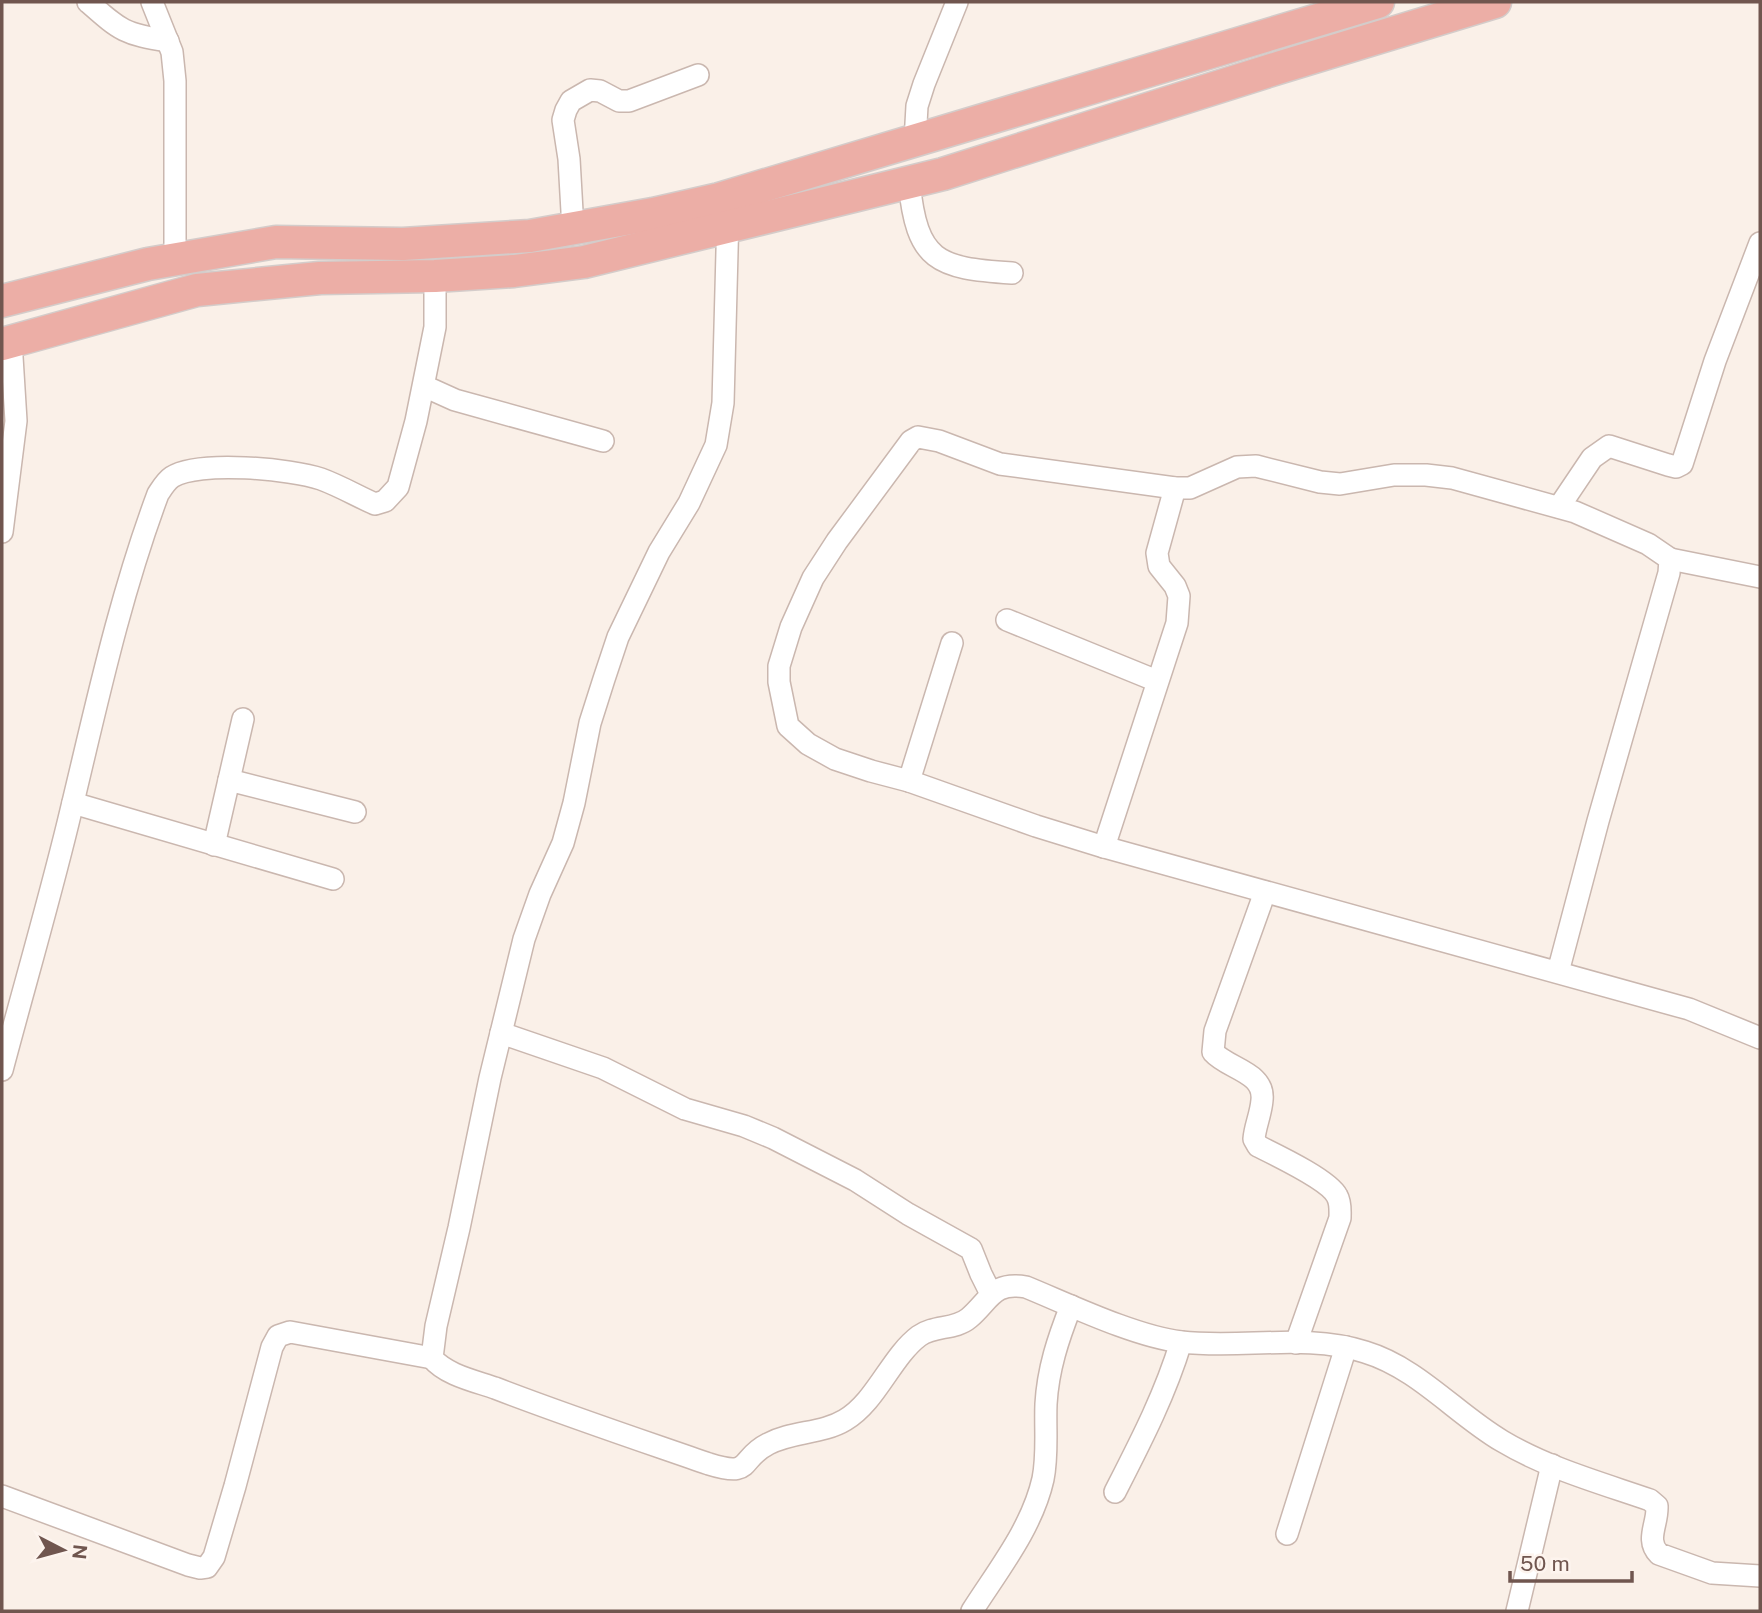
<svg xmlns="http://www.w3.org/2000/svg" width="1762" height="1613" font-family="'Public Sans',sans-serif">
  <rect width="100%" height="100%" fill="#faf0e8"/>
  <g fill="none" stroke-linecap="round" stroke-linejoin="round">
    <defs>
      <g id="minor">
        <path d="M88,2C121,31 124,34 168,41"/>
        <polyline points="152,2 172,52 175,81 175,259"/>
        <polyline points="915,141 917,106 924,84 957,2"/>
        <path d="M909,182C917,262 937,268 1012,273"/>
        <path d="M728,214L723,403L716,445L689,503L659,552L618,637L604,679L590,723L574,803L563,843L540,894L524,939L490,1078L459,1228L436,1326L432,1358C446,1375 475,1381 495,1388C565,1415 637,1439 709,1464C754,1478 738,1459 768,1444C792,1431 822,1434 845,1420C876,1402 891,1357 919,1336C934,1325 955,1330 969,1318C990,1300 993,1281 1026,1287C1070,1305 1134,1336 1181,1342C1242,1349 1306,1333 1365,1352C1418,1368 1456,1414 1502,1441C1547,1468 1601,1483 1650,1500L1657,1506C1658,1524 1645,1540 1659,1554L1712,1573L1760,1576"/>
        <polyline points="573,229 569,159 563,120 566,110 571,101 590,90 600,91 619,101 629,101 698,75"/>
        <polyline points="424,386 455,400 603,441"/>
        <polyline points="1559,507 1592,458 1609,446 1668,465 1676,467 1682,464 1715,361 1760,243"/>
        <polyline points="2,532 16,421 11,341"/>
        <polyline points="1670,559 1760,577"/>
        <polyline points="1007,620 1157,681"/>
        <polyline points="229,780 355,812"/>
        <polyline points="909,781 952,643"/>
        <polyline points="73,803 333,879"/>
        <polyline points="214,845 243,719"/>
        <polyline points="1104,847 1177,623 1179,596 1175,586 1159,566 1157,553 1175,488"/>
        <path d="M1265,892L1215,1031L1213,1052C1228,1069 1265,1072 1262,1100C1261,1114 1255,1126 1254,1139L1258,1146C1276,1155 1329,1180 1337,1196C1341,1203 1340,1211 1340,1218L1296,1343"/>
        <polyline points="1558,972 1598,821 1669,573 1670,559 1648,544 1575,512 1452,478 1426,475 1394,475 1340,484 1320,482 1256,466 1237,467 1190,488 1175,488 1000,464 939,441 918,437 911,441 837,541 813,578 791,627 779,666 779,682 788,726 808,744 835,759 871,771 909,781 1036,826 1104,847 1689,1009 1760,1038"/>
        <polyline points="501,1033 603,1068 685,1109 744,1126 773,1138 855,1180 908,1214 971,1249 981,1274 991,1294"/>
        <path d="M2,1070C24,987 48,905 68,823C95,712 118,601 158,494C162,488 166,481 172,477C198,460 292,469 321,479C340,486 357,496 375,504L385,501L398,487L416,421L435,327V276"/>
        <path d="M1115,1492C1140,1443 1165,1395 1181,1342"/>
        <polyline points="2,1496 188,1565 200,1568 207,1567 214,1557 235,1486 272,1347 278,1336 290,1332 432,1358"/>
        <polyline points="1287,1534 1346,1347"/>
        <path d="M972,1611C998,1570 1032,1528 1043,1479C1048,1455 1045,1429 1046,1404C1048,1369 1058,1339 1071,1306"/>
        <polyline points="1517,1611 1552,1465"/>
      </g>
      <g id="highway">
        <polyline points="2,301 148,264 276,242 403,244 530,236 653,214 719,199 1378,2"/>
        <polyline points="2,344 197,290 320,278 435,276 514,271 584,262 943,174 1281,67 1495,2"/>
      </g>
    </defs>
    <use href="#minor" stroke="#cab7af" stroke-width="24"/>
    <use href="#highway" stroke="#d4ccca" stroke-width="35"/>
    <use href="#minor" stroke="#fff" stroke-width="21"/>
    <use href="#highway" stroke="#ecaea6" stroke-width="32"/>
  </g>
  <rect width="1762" height="1613" fill="none" stroke="#70564f" stroke-width="7"/>
  <g transform="translate(63 1550) rotate(96)" stroke="#fdf4ee" stroke-width="5" paint-order="stroke">
  <path d="M0-5L12 26L0 18L-12 26Z" fill="#70564f"/>
  <text y="-10" font-size="19" font-weight="bold" text-anchor="middle" fill="#70564f">N</text>
  </g>
  <path d="M1510 1571v10h122v-10" fill="none" stroke="#70564f" stroke-width="3.5"/>
  <text x="1520" y="1571" font-size="21" fill="#70564f" stroke="#fdf4ee" stroke-width="5" paint-order="stroke">50 m</text>
</svg>
